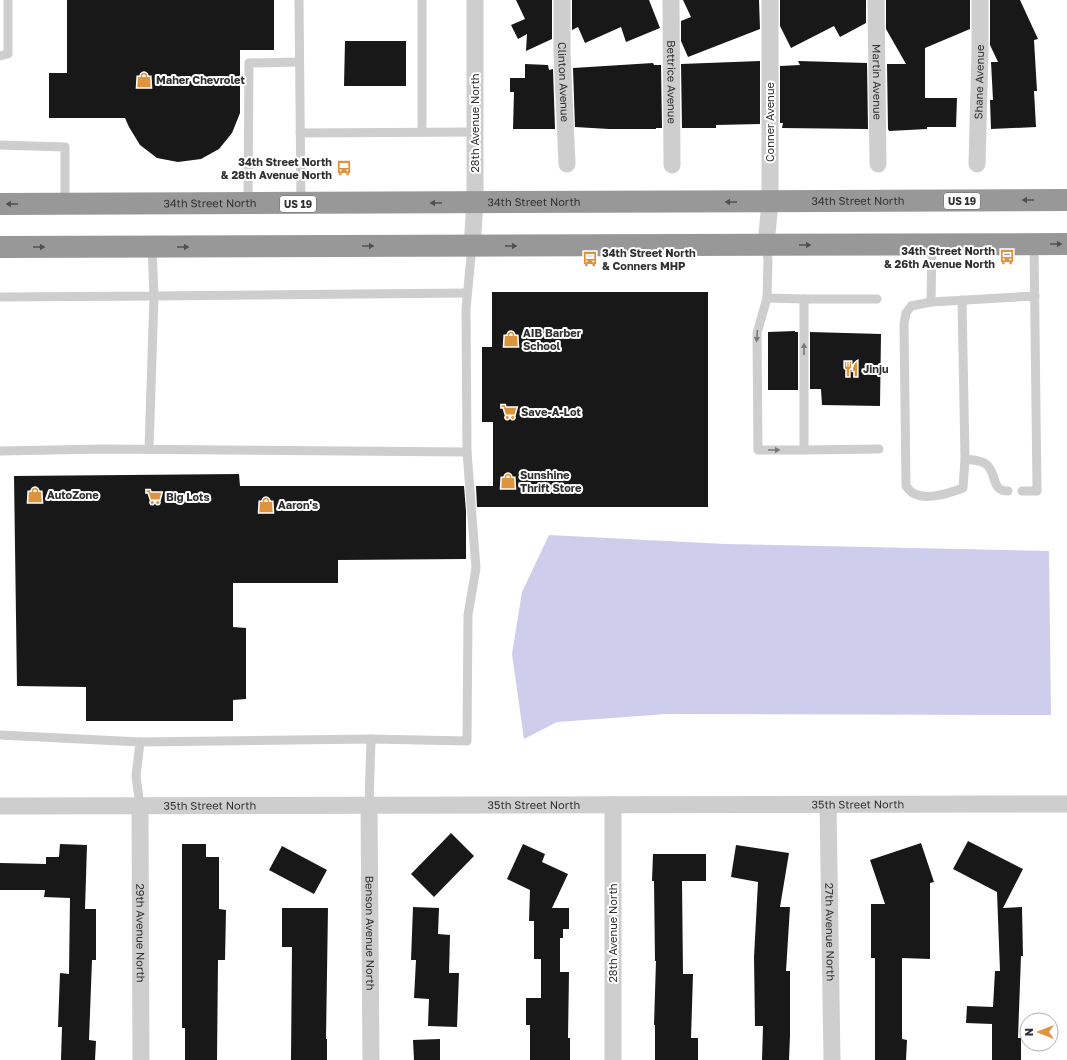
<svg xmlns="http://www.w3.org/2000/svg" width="1067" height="1060" font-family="'Golos Text',sans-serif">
  <rect width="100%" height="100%" fill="#fff"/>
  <polygon fill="#ceceec" points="549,535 725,544 1049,551 1051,715 667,714 557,722 524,739 512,654 522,592"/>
  <g fill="#181818">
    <polygon points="67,0 274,0 274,50 240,50 240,113 232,133 219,149 201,159 178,162 157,158 140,145 129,127 125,118 49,118 49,73 67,73"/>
    <polygon points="516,0 552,0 552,39 526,51 527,34 518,39 511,25 525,19"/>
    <polygon points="572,0 649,0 660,28 626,42 621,27 585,43 578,27 572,30"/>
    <polygon points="683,0 759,0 760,29 688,57 681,41 681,21 691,17"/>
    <polygon points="780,0 866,0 866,23 840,37 834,26 791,48 780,26"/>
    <polygon points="886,0 970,0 970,29 925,48 925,98 957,98 956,127 927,127 927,129 889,131 888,129 887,64 906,64 886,29"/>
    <polygon points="990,0 1020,0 1038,39 1034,40 1037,91 1034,91 1036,127 991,129 990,100 993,100 991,62 998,62 990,45"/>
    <polygon points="345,41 406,41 406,86 344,86"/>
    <polygon points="760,61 760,124 716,125 716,128 682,128 681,64"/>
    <polygon points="798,61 867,63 868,129 782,128 783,123 780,123 780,66 800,65"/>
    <polygon points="653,63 654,65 661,65 662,128 656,128 656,129 609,129 575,127 573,68"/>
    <polygon points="525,64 548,65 549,70 553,69 555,129 513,129 514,92 510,92 510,78 525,78"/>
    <polygon points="492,292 708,292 708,507 477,507 476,486 493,486 493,422 482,422 482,347 492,347"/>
    <polygon points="795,331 795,332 798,332 798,390 768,390 768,332"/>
    <polygon points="810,332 881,334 880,406 822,405 821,389 810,389"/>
    <polygon points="239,474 240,486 464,486 466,511 466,559 338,560 338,583 233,583 233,627 246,628 246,699 233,700 233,721 86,721 86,687 17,686 14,476"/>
    <polygon points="451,833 474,856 434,897 411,874"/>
    <polygon points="968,841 1023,869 1003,908 1022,907 1023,956 1021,956 1018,1038 1021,1038 1021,1060 992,1060 992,1024 966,1023 967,1006 993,1007 995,971 1000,971 997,892 953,869"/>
    <polygon points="921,843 934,882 930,883 930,959 902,958 902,1039 907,1040 906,1060 875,1060 875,958 871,958 871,904 885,904 870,860"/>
    <polygon points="60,844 87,845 85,909 96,909 96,960 92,960 89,1040 96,1041 95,1060 61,1060 62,1027 58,1027 60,973 69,974 70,898 44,897 45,890 0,890 0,863 46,864 46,857 59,857"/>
    <polygon points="182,844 206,844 206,857 219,857 219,909 226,910 225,960 218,960 217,1060 185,1060 185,1028 182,1028"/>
    <polygon points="523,844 545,854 542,862 568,874 552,908 569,908 569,929 563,929 563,938 560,938 560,972 569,972 568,1038 570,1038 570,1060 530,1060 530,1025 526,1025 526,998 541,998 541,959 534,959 534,921 529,921 530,890 507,879"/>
    <polygon points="736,845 789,853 780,907 790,907 786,971 790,971 790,1036 789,1060 762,1060 763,1026 755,1026 754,957 758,882 731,877"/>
    <polygon points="282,846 327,870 314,894 269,870"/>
    <polygon points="653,854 706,854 706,881 682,881 683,974 693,974 691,1038 698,1038 698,1060 655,1060 655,1025 654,1025 656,961 655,961 654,881 652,881"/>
    <polygon points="413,907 439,908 438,934 450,935 449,973 459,973 457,1027 428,1026 429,999 414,998 416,960 411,960"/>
    <polygon points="282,908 328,908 326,1039 327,1039 327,1060 291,1060 292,947 282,947"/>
    <polygon points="440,1039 440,1060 414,1060 413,1040"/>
  </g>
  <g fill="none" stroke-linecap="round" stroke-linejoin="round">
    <g stroke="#cecece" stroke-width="9">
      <polyline points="299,0 301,204"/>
      <polyline points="0,56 8,54 8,0"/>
      <polyline points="422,132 422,0"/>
      <polyline points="300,133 475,132"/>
      <polyline points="0,145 65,147 65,204"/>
      <polyline points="248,204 249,63 299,62"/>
      <polyline points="766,245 768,260 767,298 804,299 877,299"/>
      <polyline points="0,297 154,296 152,247"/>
      <polyline points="767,298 757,333 758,450 804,450 804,299"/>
      <polyline points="962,300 965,459"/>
      <polyline points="931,302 932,244"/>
      <polyline points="149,449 154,296 467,293"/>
      <polyline points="804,450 879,449"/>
      <polyline points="0,451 103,449 467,452 466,309 472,246"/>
      <path d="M1008,491C991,491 997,474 987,465C982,460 972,460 965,459L963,488C949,493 927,501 913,493C910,492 908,488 906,486L904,324L906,313L911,306L931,302L1035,296"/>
      <polyline points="1022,491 1037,491 1034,244"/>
      <polyline points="0,735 140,742 136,776 140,806"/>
      <polyline points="371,739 467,741 468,615 476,568 467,452"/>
      <polyline points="140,742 371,739 369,805"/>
    </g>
    <g stroke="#cecece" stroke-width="17">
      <path id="s1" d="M562,0V52L567,164"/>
      <path id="s2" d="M671,0L672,165"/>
      <path id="s3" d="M876,0L878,164"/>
      <path id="s4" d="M977,164L980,53V0"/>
      <polyline points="766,245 770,202 770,0"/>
      <polyline points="472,246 475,203 475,0"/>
      <path id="s5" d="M369,805L371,1060"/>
      <polyline points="613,805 613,1060"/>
      <path id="s6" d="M828,805L832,1060"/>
      <path id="s7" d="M0,806L1067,804"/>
      <path id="s8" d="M140,806L141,1060"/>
    </g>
    <g stroke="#989898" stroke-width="22">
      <path id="s9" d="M0,204L1067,200"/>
      <polyline points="0,247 1067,244"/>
    </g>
  </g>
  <defs><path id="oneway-solid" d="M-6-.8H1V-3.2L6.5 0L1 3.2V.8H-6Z"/></defs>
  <g fill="#505050">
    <use href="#oneway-solid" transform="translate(1028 200) rotate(180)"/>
    <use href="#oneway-solid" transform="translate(731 202) rotate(180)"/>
    <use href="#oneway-solid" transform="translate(436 203) rotate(180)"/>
    <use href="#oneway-solid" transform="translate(12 204) rotate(180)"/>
    <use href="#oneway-solid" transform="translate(1056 244)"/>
    <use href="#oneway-solid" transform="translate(805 245)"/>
    <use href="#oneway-solid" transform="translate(368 246)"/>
    <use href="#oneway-solid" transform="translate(511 246)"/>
    <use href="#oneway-solid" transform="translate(39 247)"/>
    <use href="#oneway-solid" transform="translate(183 247)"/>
  </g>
  <g fill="#787878">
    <use href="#oneway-solid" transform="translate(757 336) rotate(94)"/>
    <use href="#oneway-solid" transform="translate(804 349) rotate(-90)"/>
    <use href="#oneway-solid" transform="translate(774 450)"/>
  </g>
  <defs>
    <symbol id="shop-bare" viewBox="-9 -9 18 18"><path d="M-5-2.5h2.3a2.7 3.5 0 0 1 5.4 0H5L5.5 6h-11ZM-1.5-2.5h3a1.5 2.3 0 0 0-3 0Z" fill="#de943e" stroke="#fff" stroke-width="2.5" paint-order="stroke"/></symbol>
    <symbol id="bus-bare" viewBox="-9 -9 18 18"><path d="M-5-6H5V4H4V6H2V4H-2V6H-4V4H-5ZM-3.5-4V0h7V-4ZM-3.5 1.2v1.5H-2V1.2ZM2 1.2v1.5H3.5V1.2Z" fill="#de943e" stroke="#fff" stroke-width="2.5" paint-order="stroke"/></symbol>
    <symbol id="restaurant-bare" viewBox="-9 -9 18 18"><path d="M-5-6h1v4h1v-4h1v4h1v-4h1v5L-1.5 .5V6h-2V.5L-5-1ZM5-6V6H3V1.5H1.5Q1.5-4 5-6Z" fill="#de943e" stroke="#fff" stroke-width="2.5" paint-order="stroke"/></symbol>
    <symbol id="supermarket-bare" viewBox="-9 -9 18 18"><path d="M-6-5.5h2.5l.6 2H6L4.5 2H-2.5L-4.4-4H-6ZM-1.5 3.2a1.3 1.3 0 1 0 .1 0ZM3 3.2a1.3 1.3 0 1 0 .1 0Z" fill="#de943e" stroke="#fff" stroke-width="2.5" paint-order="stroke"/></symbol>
  </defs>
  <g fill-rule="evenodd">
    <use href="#shop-bare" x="133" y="69" width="22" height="22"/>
    <use href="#bus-bare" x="333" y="157" width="22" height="22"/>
    <use href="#bus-bare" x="996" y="246" width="22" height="22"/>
    <use href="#bus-bare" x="579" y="248" width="22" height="22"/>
    <use href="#shop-bare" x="500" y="328" width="22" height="22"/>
    <use href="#restaurant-bare" x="840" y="358" width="22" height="22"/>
    <use href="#supermarket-bare" x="498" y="401" width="22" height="22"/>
    <use href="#shop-bare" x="497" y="470" width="22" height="22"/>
    <use href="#shop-bare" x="24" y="484" width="22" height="22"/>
    <use href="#supermarket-bare" x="143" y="486" width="22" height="22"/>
    <use href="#shop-bare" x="255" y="494" width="22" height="22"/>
  </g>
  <g text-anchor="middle" stroke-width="4" stroke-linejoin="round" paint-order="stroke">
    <g fill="#fff" stroke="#6f6f6f" stroke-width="1">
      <rect x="944" y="193" width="36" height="16" rx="3"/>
      <rect x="280" y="196" width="36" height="16" rx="3"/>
    </g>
    <g font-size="10" font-weight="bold" fill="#313131">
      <text x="962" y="205">US 19</text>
      <text x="298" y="208">US 19</text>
    </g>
    <g font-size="11" font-weight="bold" fill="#313131" stroke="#fff" text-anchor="start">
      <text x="156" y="84">Maher Chevrolet</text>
      <text x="332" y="166" text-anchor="end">34th Street North<tspan x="332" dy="13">&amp; 28th Avenue North</tspan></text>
      <text x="995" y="255" text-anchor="end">34th Street North<tspan x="995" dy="13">&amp; 26th Avenue North</tspan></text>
      <text x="602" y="257">34th Street North<tspan x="602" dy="13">&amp; Conners MHP</tspan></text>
      <text x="523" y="337">AIB Barber<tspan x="523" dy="13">School</tspan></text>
      <text x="863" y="373">Jinju</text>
      <text x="521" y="416">Save-A-Lot</text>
      <text x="520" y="479">Sunshine<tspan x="520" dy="13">Thrift Store</tspan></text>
      <text x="47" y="499">AutoZone</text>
      <text x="166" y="501">Big Lots</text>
      <text x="278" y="509">Aaron's</text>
    </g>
    <g font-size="11" fill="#313131" stroke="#fff">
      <text dy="4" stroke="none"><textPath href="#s1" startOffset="82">Clinton Avenue</textPath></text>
      <text dy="4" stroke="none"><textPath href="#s2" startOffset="82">Bettrice Avenue</textPath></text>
      <text dy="4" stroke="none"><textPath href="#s3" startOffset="82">Martin Avenue</textPath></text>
      <text dy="4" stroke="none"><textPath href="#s4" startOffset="82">Shane Avenue</textPath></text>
      <text transform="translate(770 122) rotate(-90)" y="4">Conner Avenue</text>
      <text transform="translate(475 123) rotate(-90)" y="4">28th Avenue North</text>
      <text dy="4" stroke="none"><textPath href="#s9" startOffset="858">34th Street North</textPath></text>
      <text dy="4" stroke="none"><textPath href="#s9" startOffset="534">34th Street North</textPath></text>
      <text dy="4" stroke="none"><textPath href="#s9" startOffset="210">34th Street North</textPath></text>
      <text dy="4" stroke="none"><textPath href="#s7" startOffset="534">35th Street North</textPath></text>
      <text dy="4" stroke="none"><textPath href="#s7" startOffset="858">35th Street North</textPath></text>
      <text dy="4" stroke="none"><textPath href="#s7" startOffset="210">35th Street North</textPath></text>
      <text dy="4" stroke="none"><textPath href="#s6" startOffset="127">27th Avenue North</textPath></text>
      <text dy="4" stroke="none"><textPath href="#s8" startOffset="127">29th Avenue North</textPath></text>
      <text dy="4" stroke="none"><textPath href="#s5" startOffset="128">Benson Avenue North</textPath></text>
      <text transform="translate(613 933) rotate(-90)" y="4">28th Avenue North</text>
    </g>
  </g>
  <g transform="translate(1039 1032) rotate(270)"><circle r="19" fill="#ffffff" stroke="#adadad"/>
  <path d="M0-3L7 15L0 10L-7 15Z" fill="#de943e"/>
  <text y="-6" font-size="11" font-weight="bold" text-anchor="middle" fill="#313131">N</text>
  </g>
</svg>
